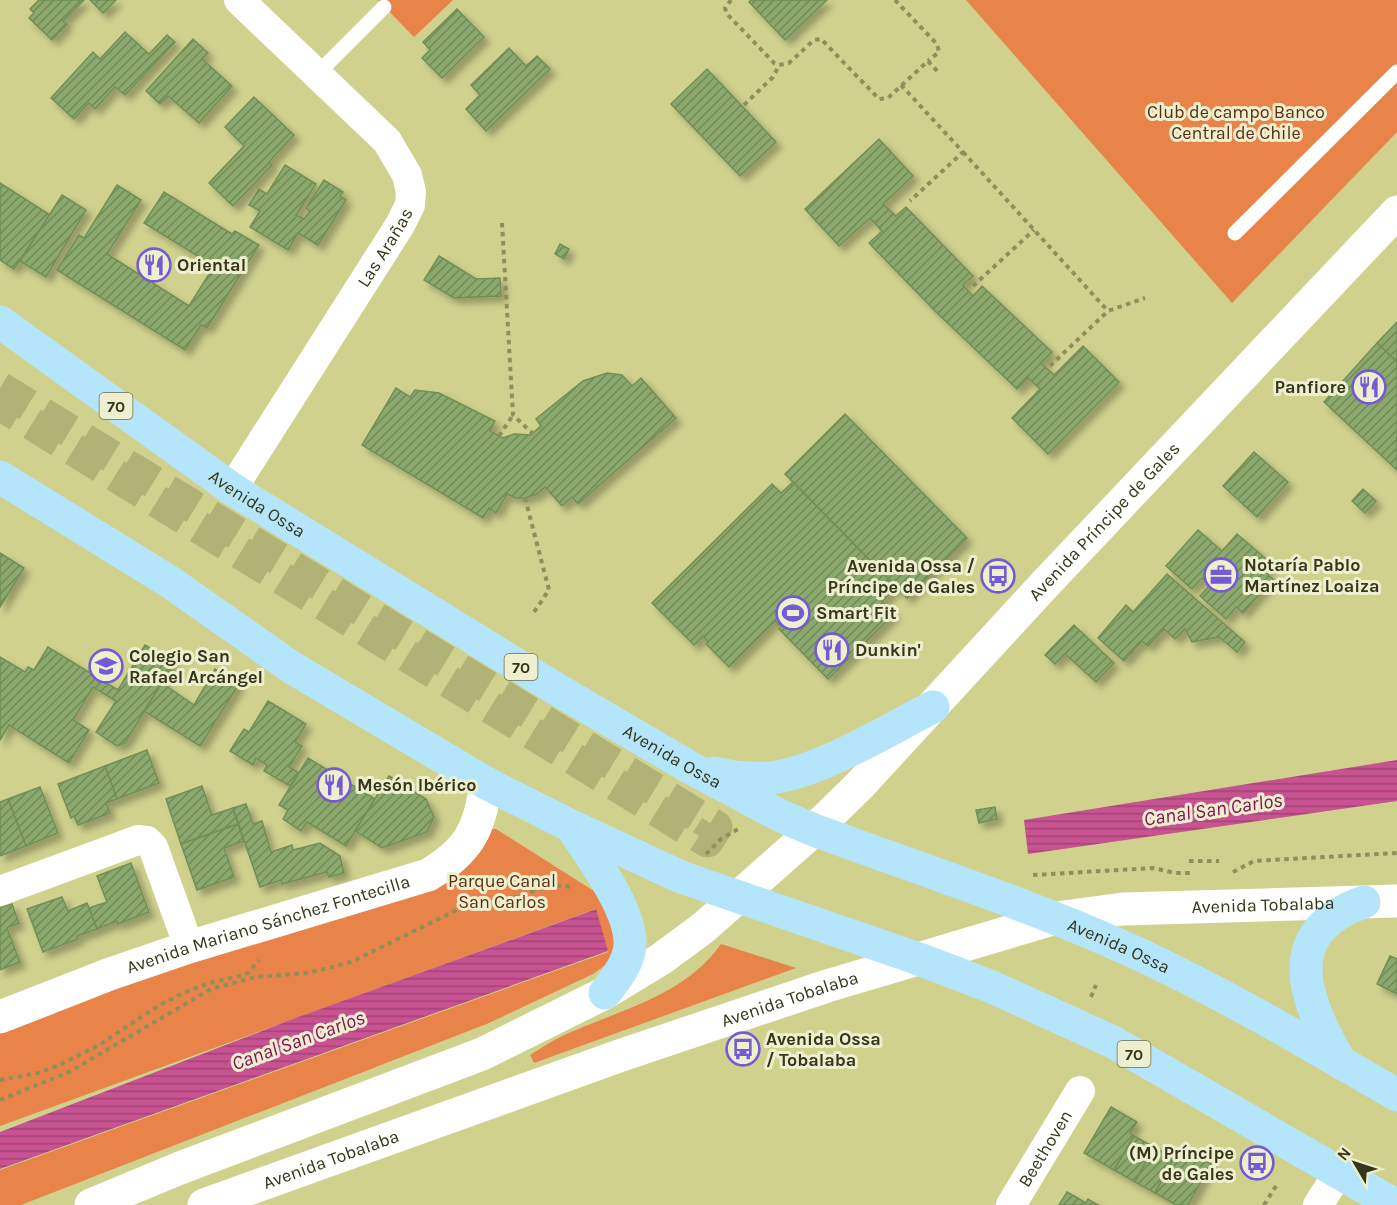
<svg xmlns="http://www.w3.org/2000/svg" width="1397" height="1205" font-family="Karla,sans-serif">
  <defs>
    <pattern id="water-rules" width="6" height="5" patternUnits="userSpaceOnUse" patternTransform="scale(1.5)"><rect width="6" height="5" fill="#c85292"/><path d="M0 2.5h6" fill="none" stroke="#a34576"/></pattern>
    <pattern id="building-hatch" width="6" height="6" patternUnits="userSpaceOnUse" patternTransform="scale(1.5)"><rect width="6" height="6" fill="#8ba86d"/><path d="M-1 1l2-2M0 6l6-6M5 7l2-2" fill="none" stroke="#728a59"/></pattern>
    <filter id="shadow"><feDropShadow dx="5.5" dy="5.5" stdDeviation="3" flood-color="#0004"/></filter>
  </defs>
  <rect width="100%" height="100%" fill="#cfd18d"/>
  <g fill="#e8844a">
    <polygon points="378,0 453,0 414,37"/>
    <polygon points="966,0 1397,0 1397,132 1232,303"/>
    <polygon points="491,829 496,829 597,893 619,938 607,964 593,974 489,1023 21,1205 0,1205 0,1170 608,952 595,909 0,1126 0,1033 102,991 386,894"/>
    <path d="M721,944L796,968L534,1063L530,1055C543,1047 556,1038 571,1032C624,1009 686,994 721,944Z"/>
  </g>
  <g fill="url(#water-rules)">
    <polygon points="1397,760 1397,801 1028,854 1024,820"/>
    <polygon points="596,909 608,951 0,1169 0,1132 290,1020"/>
  </g>
  <g fill="url(#building-hatch)" stroke="#738f55" stroke-width="1.5" filter="url(#shadow)">
    <polygon points="39,0 84,0 63,21 67,24 52,40 29,18 34,13 30,9"/>
    <polygon points="90,0 116,0 103,13"/>
    <polygon points="751,0 827,0 785,40 749,2"/>
    <polygon points="457,9 484,37 442,78 422,58 430,50 423,42"/>
    <polygon points="125,32 149,54 167,35 175,42 125,95 115,87 95,109 89,103 74,119 51,98 93,52 100,59"/>
    <polygon points="193,39 208,53 202,59 232,86 199,123 168,96 160,104 146,91"/>
    <polygon points="509,48 526,66 537,56 550,69 486,131 466,109 480,95 471,85"/>
    <polygon points="707,69 776,142 740,176 671,104"/>
    <polygon points="254,97 294,135 269,162 272,165 233,206 209,183 244,146 225,127"/>
    <polygon points="879,139 913,176 883,204 896,216 906,207 973,276 963,285 973,296 982,286 1052,352 1041,363 1054,375 1083,346 1119,382 1048,454 1012,418 1040,389 1028,378 1017,389 936,312 869,243 882,231 870,218 839,246 805,209"/>
    <polygon points="285,165 316,184 296,215 304,219 310,211 306,208 324,180 343,192 340,196 346,200 318,245 298,233 288,250 250,227 260,211 249,205 259,189 267,194"/>
    <polygon points="0,183 50,215 14,269 0,260"/>
    <polygon points="117,185 141,200 107,254 189,306 214,266 144,223 164,192 232,234 235,231 259,245 207,328 201,325 185,350 57,270 79,235 84,238"/>
    <polygon points="62,195 86,210 46,277 20,261"/>
    <polygon points="560,244 569,249 564,259 555,254"/>
    <polygon points="439,256 476,279 500,278 501,296 454,298 424,280"/>
    <polygon points="1397,322 1397,362 1377,343"/>
    <polygon points="1377,343 1397,362 1397,470 1324,402"/>
    <polygon points="607,373 622,375 632,386 641,378 676,418 578,504 572,497 562,506 545,487 537,494 525,498 516,498 507,494 496,513 489,508 483,518 362,445 396,388 410,397 415,390 439,393 495,421 490,431 503,438 514,434 530,435 541,426 536,419 583,381"/>
    <polygon points="845,414 967,538 907,598 785,474"/>
    <polygon points="1254,452 1288,482 1257,517 1223,486"/>
    <polygon points="793,482 896,587 882,602 894,614 828,679 779,629 781,627 775,621 729,667 706,644 708,641 703,636 694,645 652,603 772,484 781,493"/>
    <polygon points="1363,489 1376,501 1365,513 1352,501"/>
    <polygon points="1198,530 1222,551 1237,534 1271,563 1264,571 1273,579 1243,613 1236,607 1226,619 1200,596 1210,585 1202,578 1192,589 1166,566"/>
    <polygon points="0,553 24,568 0,607"/>
    <polygon points="1167,574 1245,642 1237,652 1219,637 1192,642 1185,629 1175,639 1164,629 1148,646 1142,641 1124,661 1098,638 1126,605 1133,612"/>
    <polygon points="1074,625 1114,663 1096,682 1065,654 1055,664 1045,655"/>
    <polygon points="145,645 174,663 125,743 117,746 96,732 116,701 93,687 73,720 89,730 69,763 9,725 0,740 0,657 25,672 28,667 34,670 48,647 118,690"/>
    <polygon points="215,669 239,684 200,746 144,711 162,683 194,705"/>
    <polygon points="268,701 306,724 295,742 302,746 289,767 299,773 290,786 264,771 267,765 256,758 253,765 230,751 244,729 249,732"/>
    <polygon points="147,750 159,783 117,799 105,766"/>
    <polygon points="308,758 375,799 346,846 307,822 301,831 283,819 288,810 279,805"/>
    <polygon points="105,766 117,799 106,803 110,813 78,825 74,816 71,818 58,784"/>
    <polygon points="389,776 426,799 434,817 427,832 382,848 355,831"/>
    <polygon points="202,786 212,815 233,808 238,824 181,844 166,799"/>
    <polygon points="40,787 58,833 26,846 8,799"/>
    <polygon points="8,799 26,846 0,856 0,802"/>
    <polygon points="246,804 253,824 262,821 271,852 292,845 293,850 320,843 340,856 344,873 329,877 327,872 282,884 281,880 260,887 233,808"/>
    <polygon points="995,807 997,819 979,823 976,810"/>
    <polygon points="238,824 244,841 224,848 234,877 197,890 181,844"/>
    <polygon points="131,863 149,912 118,924 117,921 97,929 89,908 107,902 97,876"/>
    <polygon points="62,897 68,911 87,903 97,929 77,936 78,939 43,952 27,909"/>
    <polygon points="12,904 19,923 7,928 20,962 0,970 0,908"/>
    <polygon points="1390,956 1397,959 1397,994 1377,984"/>
    <polygon points="1111,1107 1137,1122 1130,1133 1134,1136 1114,1170 1084,1153"/>
    <polygon points="1134,1136 1154,1147 1135,1182 1114,1170"/>
    <polygon points="1154,1147 1174,1158 1155,1193 1135,1182"/>
    <polygon points="1186,1150 1211,1164 1188,1205 1176,1205 1155,1193 1174,1158 1180,1161"/>
    <polygon points="1067,1192 1086,1203 1088,1199 1098,1205 1059,1205"/>
  </g>
  <g fill="none" stroke-linecap="round" stroke-linejoin="round">
    <polyline stroke="#b0b276" stroke-width="33" stroke-dasharray="33 16" stroke-linecap="butt" points="0,388 716,827 707,841 0,404"/>
    <g stroke="#8e8f5c" stroke-width="4" stroke-dasharray="4.5 4.5" stroke-linecap="butt">
      <polyline points="731,0 725,8 727,14 774,63 779,65"/>
      <polyline points="895,0 937,44 939,52 928,61"/>
      <polyline points="901,85 963,152 910,201"/>
      <polyline points="744,105 773,77 779,65 789,63 814,40 821,39 879,99 888,98 928,61 939,73"/>
      <polyline points="963,152 1108,311"/>
      <polyline points="502,223 513,415 532,433"/>
      <polyline points="973,286 1034,230"/>
      <polyline points="1050,366 1108,311 1145,298"/>
      <polyline points="499,436 513,415"/>
      <polyline points="525,498 549,590 532,615"/>
      <polyline points="706,854 721,839 740,828"/>
      <polyline points="1189,861 1219,861"/>
      <polyline points="1233,872 1254,861 1397,853"/>
      <polyline points="1033,875 1153,868 1175,873 1192,873"/>
      <polyline points="1091,997 1096,985"/>
      <polyline points="0,1080 38,1073 57,1066 99,1045 158,1006 181,994 209,983 244,975 249,972 259,960"/>
      <path d="M0,1100L69,1072L211,989L256,977L308,973L351,962L465,906C479,901 493,901 507,899C529,894 551,881 573,888"/>
      <polyline points="1264,1205 1276,1186"/>
    </g>
    <g stroke="#fff" stroke-width="15">
      <polyline points="317,74 384,7"/>
      <polyline points="1235,233 1397,72"/>
    </g>
    <g stroke="#fff" stroke-width="30">
      <path id="s1" d="M232,489L400,225L410,205L411,192L407,175L387,141L239,0"/>
      <polyline points="0,891 138,840 147,841 153,847 189,947"/>
      <path id="s2" d="M1011,1205L1080,1091"/>
      <polyline points="1318,1205 1339,1172"/>
    </g>
    <g stroke="#fff" stroke-width="33">
      <path id="s3" d="M0,1017L110,974L189,947L428,875C469,851 480,829 486,783"/>
      <path id="s4" d="M91,1205L180,1168L482,1054L605,993L661,959L703,928L814,830L860,785L1046,583L1397,212"/>
      <path id="s5" d="M204,1205L619,1056L827,986L1056,918L1123,909L1397,901"/>
    </g>
    <g stroke="#b5e5fb" stroke-width="33">
      <path id="s6" d="M0,322L232,489L548,684L689,767L781,816L814,830C925,871 1038,907 1145,957C1232,998 1314,1047 1397,1095"/>
      <polyline points="0,477 170,582 291,667 486,783 571,826 681,877 919,959 992,987 1113,1042 1395,1205"/>
      <path d="M714,773C731,777 751,779 769,778C817,774 889,729 933,707"/>
      <path d="M571,826C590,855 632,910 630,945C629,963 615,980 605,993"/>
      <path d="M1341,1063C1305,1002 1276,933 1364,902"/>
    </g>
  </g>
  <defs>
    <symbol id="restaurant-ring" viewBox="-11 -11 22 22"><circle r="9.5" fill="#eeefce" stroke="#745ad4" stroke-width="1.5"/><path d="M-5-6h1v4h1v-4h1v4h1v-4h1v5L-1.5 .5V6h-2V.5L-5-1ZM5-6V6H3V1.5H1.5Q1.5-4 5-6Z" fill="#745ad4"/></symbol>
    <symbol id="office-ring" viewBox="-11 -11 22 22"><circle r="9.5" fill="#eeefce" stroke="#745ad4" stroke-width="1.5"/><path d="M-6-3h4V-5.5h4V-3h4V5H-6ZM-1-4.5V-3h2v-1.5ZM-6 0V1H6V0Z" fill="#745ad4"/></symbol>
    <symbol id="bus-ring" viewBox="-11 -11 22 22"><circle r="9.5" fill="#eeefce" stroke="#745ad4" stroke-width="1.5"/><path d="M-5-6H5V4H4V6H2V4H-2V6H-4V4H-5ZM-3.5-4V0h7V-4ZM-3.5 1.2v1.5H-2V1.2ZM2 1.2v1.5H3.5V1.2Z" fill="#745ad4"/></symbol>
    <symbol id="stadium-ring" viewBox="-11 -11 22 22"><circle r="9.5" fill="#eeefce" stroke="#745ad4" stroke-width="1.5"/><path d="M0-5a6.5 5 0 1 0 0 10a6.5 5 0 1 0 0-10ZM-3.5-1.8h7v3.6h-7Z" fill="#745ad4"/></symbol>
    <symbol id="school-ring" viewBox="-11 -11 22 22"><circle r="9.5" fill="#eeefce" stroke="#745ad4" stroke-width="1.5"/><path d="M0-5L7-2L0 1L-7-2ZM-4 1L0 2.5L4 1V4Q0 6-4 4Z" fill="#745ad4"/></symbol>
  </defs>
  <g fill-rule="evenodd">
    <use href="#restaurant-ring" x="135" y="246" width="38" height="38"/>
    <use href="#restaurant-ring" x="1350" y="368" width="38" height="38"/>
    <use href="#office-ring" x="1202" y="556" width="38" height="38"/>
    <use href="#bus-ring" x="979" y="557" width="38" height="38"/>
    <use href="#stadium-ring" x="774" y="594" width="38" height="38"/>
    <use href="#restaurant-ring" x="813" y="631" width="38" height="38"/>
    <use href="#school-ring" x="87" y="647" width="38" height="38"/>
    <use href="#restaurant-ring" x="315" y="766" width="38" height="38"/>
    <use href="#bus-ring" x="724" y="1030" width="38" height="38"/>
    <use href="#bus-ring" x="1238" y="1144" width="38" height="38"/>
  </g>
  <g text-anchor="middle" stroke-width="6" stroke-linejoin="round" paint-order="stroke">
    <g fill="#eeefce" stroke="#6d6e50" stroke-width="1.5">
      <rect x="99.5" y="393" width="33" height="26" rx="4.5"/>
      <rect x="504.5" y="654" width="33" height="26" rx="4.5"/>
      <rect x="1117.5" y="1041" width="33" height="26" rx="4.5"/>
    </g>
    <g font-size="16" font-weight="bold" fill="#36361a">
      <text x="116" y="412">70</text>
      <text x="521" y="673">70</text>
      <text x="1134" y="1060">70</text>
    </g>
    <g font-size="18" fill="#5c2d11" stroke="#eeefce">
      <text x="1236" y="118">Club de campo Banco<tspan x="1236" dy="21">Central de Chile</tspan></text>
      <text x="502" y="887">Parque Canal<tspan x="502" dy="21">San Carlos</tspan></text>
    </g>
    <g font-size="18" fill="#36361a" stroke="#eeefce">
      <text dy="6" stroke="none"><textPath href="#s1" startOffset="286">Las Arañas</textPath></text>
      <text dy="6" stroke="none"><textPath href="#s6" startOffset="315">Avenida Ossa</textPath></text>
      <text dy="6" stroke="none"><textPath href="#s4" startOffset="1246">Avenida Príncipe de Gales</textPath></text>
      <text dy="6" stroke="none"><textPath href="#s6" startOffset="801">Avenida Ossa</textPath></text>
      <text dy="6" stroke="none"><textPath href="#s5" startOffset="1107">Avenida Tobalaba</textPath></text>
      <text dy="6" stroke="none"><textPath href="#s3" startOffset="284">Avenida Mariano Sánchez Fontecilla</textPath></text>
      <text dy="6" stroke="none"><textPath href="#s6" startOffset="1287">Avenida Ossa</textPath></text>
      <text dy="6" stroke="none"><textPath href="#s5" startOffset="621">Avenida Tobalaba</textPath></text>
      <text dy="6" stroke="none"><textPath href="#s2" startOffset="66">Beethoven</textPath></text>
      <text dy="6" stroke="none"><textPath href="#s5" startOffset="135">Avenida Tobalaba</textPath></text>
    </g>
    <g font-size="18" font-weight="bold" fill="#36361a" stroke="#eeefce" text-anchor="start">
      <text x="177" y="271">Oriental</text>
      <text x="1346" y="393" text-anchor="end">Panfiore</text>
      <text x="1244" y="571">Notaría Pablo<tspan x="1244" dy="21">Martínez Loaiza</tspan></text>
      <text x="975" y="572" text-anchor="end">Avenida Ossa /<tspan x="975" dy="21">Príncipe de Gales</tspan></text>
      <text x="816" y="619">Smart Fit</text>
      <text x="855" y="656">Dunkin'</text>
      <text x="129" y="662">Colegio San<tspan x="129" dy="21">Rafael Arcángel</tspan></text>
      <text x="357" y="791">Mesón Ibérico</text>
      <text x="766" y="1045">Avenida Ossa<tspan x="766" dy="21">/ Tobalaba</tspan></text>
      <text x="1234" y="1159" text-anchor="end">(M) Príncipe<tspan x="1234" dy="21">de Gales</tspan></text>
    </g>
    <g font-size="20" font-style="italic" fill="#831558" stroke="#eeefce">
      <text transform="translate(1213 809) rotate(-8)" y="7">Canal San Carlos</text>
      <text transform="translate(298 1040) rotate(-20)" y="7">Canal San Carlos</text>
    </g>
  </g>
  <g transform="translate(1355 1163) rotate(309)" stroke="#eeefce" stroke-width="4.5" paint-order="stroke">
  <path d="M0-4.5L10 22L0 15L-10 22Z" fill="#36361a"/>
  <text y="-9" font-size="16" font-weight="bold" text-anchor="middle" fill="#36361a">N</text>
  </g>
</svg>
